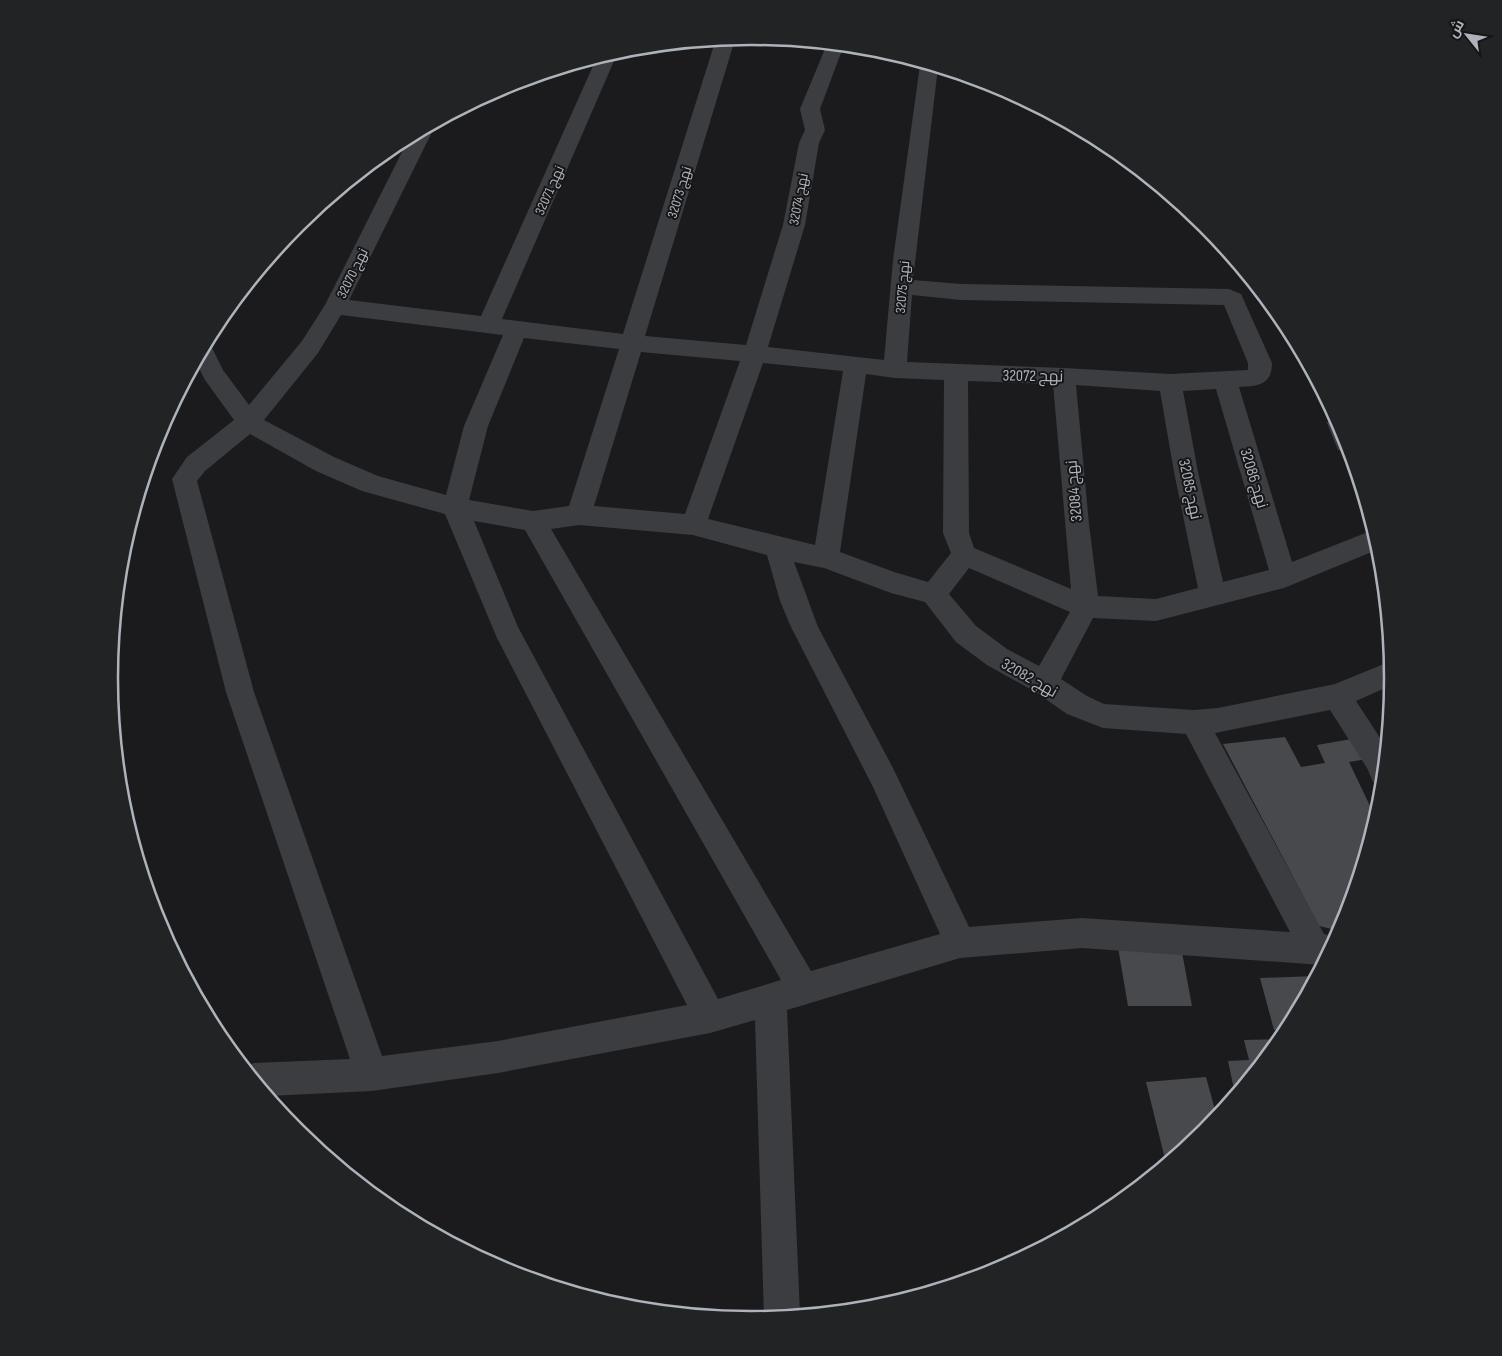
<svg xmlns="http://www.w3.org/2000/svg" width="1502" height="1356" font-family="'Sofia Sans Condensed',Cairo,sans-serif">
  <rect width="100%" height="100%" fill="#1b1b1d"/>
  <g fill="#48494d">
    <polygon points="1285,737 1301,767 1325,763 1317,745 1357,738 1367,759 1349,762 1371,808 1379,807 1340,931 1319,926 1223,744"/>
    <polygon points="1118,947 1181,947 1192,1006 1128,1006"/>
    <polygon points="1316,976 1284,1035 1283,1030 1274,1030 1260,978"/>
    <polygon points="1281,1039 1235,1094 1228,1061 1249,1060 1244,1040"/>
    <polygon points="1206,1077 1217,1117 1205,1132 1166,1163 1146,1082"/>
  </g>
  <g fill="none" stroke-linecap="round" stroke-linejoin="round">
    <g fill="#3c3d41" fill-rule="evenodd">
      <path d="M751,36L799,41L790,46H733L645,336L746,345L783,225L799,143L805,130L800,109L827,44L844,45L820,109L825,130L819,143L805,225L768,347L884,360L893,260L920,65L921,62L938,67L913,280L961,284L1229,289L1241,294L1272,363C1272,385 1258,386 1239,387L1292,562L1373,530L1379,549L1284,588L1156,621L1093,618L1061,679L1087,696L1104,704L1194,710L1218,708L1335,684L1391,661L1392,685L1356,701L1386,747L1382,786L1373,782L1367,768L1330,710L1215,733L1324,934L1337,937L1322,965L1082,948L960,958L787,1010L800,1315L764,1318L755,1020L710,1033L498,1073L372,1091L268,1096L244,1067L254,1063L350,1059L226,692L172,479L187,457L234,420L205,380L196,362L206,343L210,344L223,370L249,405L302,341L325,305L410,136L432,125L434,128L349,300L481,316L597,57L616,52L617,54L502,319L623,334L714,45L706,41ZM912,295L961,300L1224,305L1248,363V370L1170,374L1064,368L907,362ZM341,315L503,335L464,426L446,495L378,476L334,457L264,420L318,353ZM524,338L619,349L569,506L533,511L469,500L488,426ZM641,352L740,361L685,514L594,506ZM763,363L843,371L815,545L708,519ZM866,374L895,378L944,380L943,533L951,553L928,582L894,572L840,552ZM968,381L1053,384L1071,589L974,548L969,533ZM1076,385L1160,391L1174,472L1198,588L1156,599L1098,596L1089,524ZM1216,389L1269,570L1223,582L1198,472L1183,391ZM250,434L316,471L362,491L445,514L497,638L687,1005L498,1041L382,1056L254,692L197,481L205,471ZM474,521L525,530L781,980L718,999L518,627ZM579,525L693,535L767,555L780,601L791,627L873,787L940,934L811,971L551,529ZM794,562L824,568L891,593L925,602L956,642L987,665L1034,691L1067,714L1103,728L1186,734L1290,932L1082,918L969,927L893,768L818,627ZM969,568L1070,612L1039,666L1007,649L976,626L949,594Z"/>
      <polygon points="1335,415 1344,433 1350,452 1338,450 1327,423 1331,417"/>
    </g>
  </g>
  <g text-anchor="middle" stroke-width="4" stroke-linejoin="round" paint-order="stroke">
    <g font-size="14" fill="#aeb3bb" stroke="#161618">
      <text transform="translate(549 190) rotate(-66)" y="5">نهج 32071</text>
      <text transform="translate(679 192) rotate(-73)" y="5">نهج 32073</text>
      <text transform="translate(798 199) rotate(-79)" y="5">نهج 32074</text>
      <text transform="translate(352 273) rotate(-64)" y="5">نهج 32070</text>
      <text transform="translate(902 287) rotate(-85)" y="5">نهج 32075</text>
    </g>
    <g font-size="16" fill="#aeb3bb" stroke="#161618">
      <text transform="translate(1033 375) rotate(1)" y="6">نهج 32072</text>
      <text transform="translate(1255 478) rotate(73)" y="6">نهج 32086</text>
      <text transform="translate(1191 489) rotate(78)" y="6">نهج 32085</text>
      <text transform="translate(1073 491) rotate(-95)" y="6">نهج 32084</text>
      <text transform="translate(1030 677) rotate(30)" y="6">نهج 32082</text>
    </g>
  </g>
  <path d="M0 0H1502V1356H0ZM118 678a633 633 0 1 1 1266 0a633 633 0 1 1-1266 0Z" fill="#222325" fill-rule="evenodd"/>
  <path fill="none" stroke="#aeb3bb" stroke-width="2.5" d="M118 678a633 633 0 1 1 1266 0a633 633 0 1 1-1266 0Z"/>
  <g transform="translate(1467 35) rotate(300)" stroke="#161618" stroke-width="4" paint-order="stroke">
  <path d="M0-4L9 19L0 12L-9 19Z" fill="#aeb3bb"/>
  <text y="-8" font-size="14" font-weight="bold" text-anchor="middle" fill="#aeb3bb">ش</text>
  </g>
</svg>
